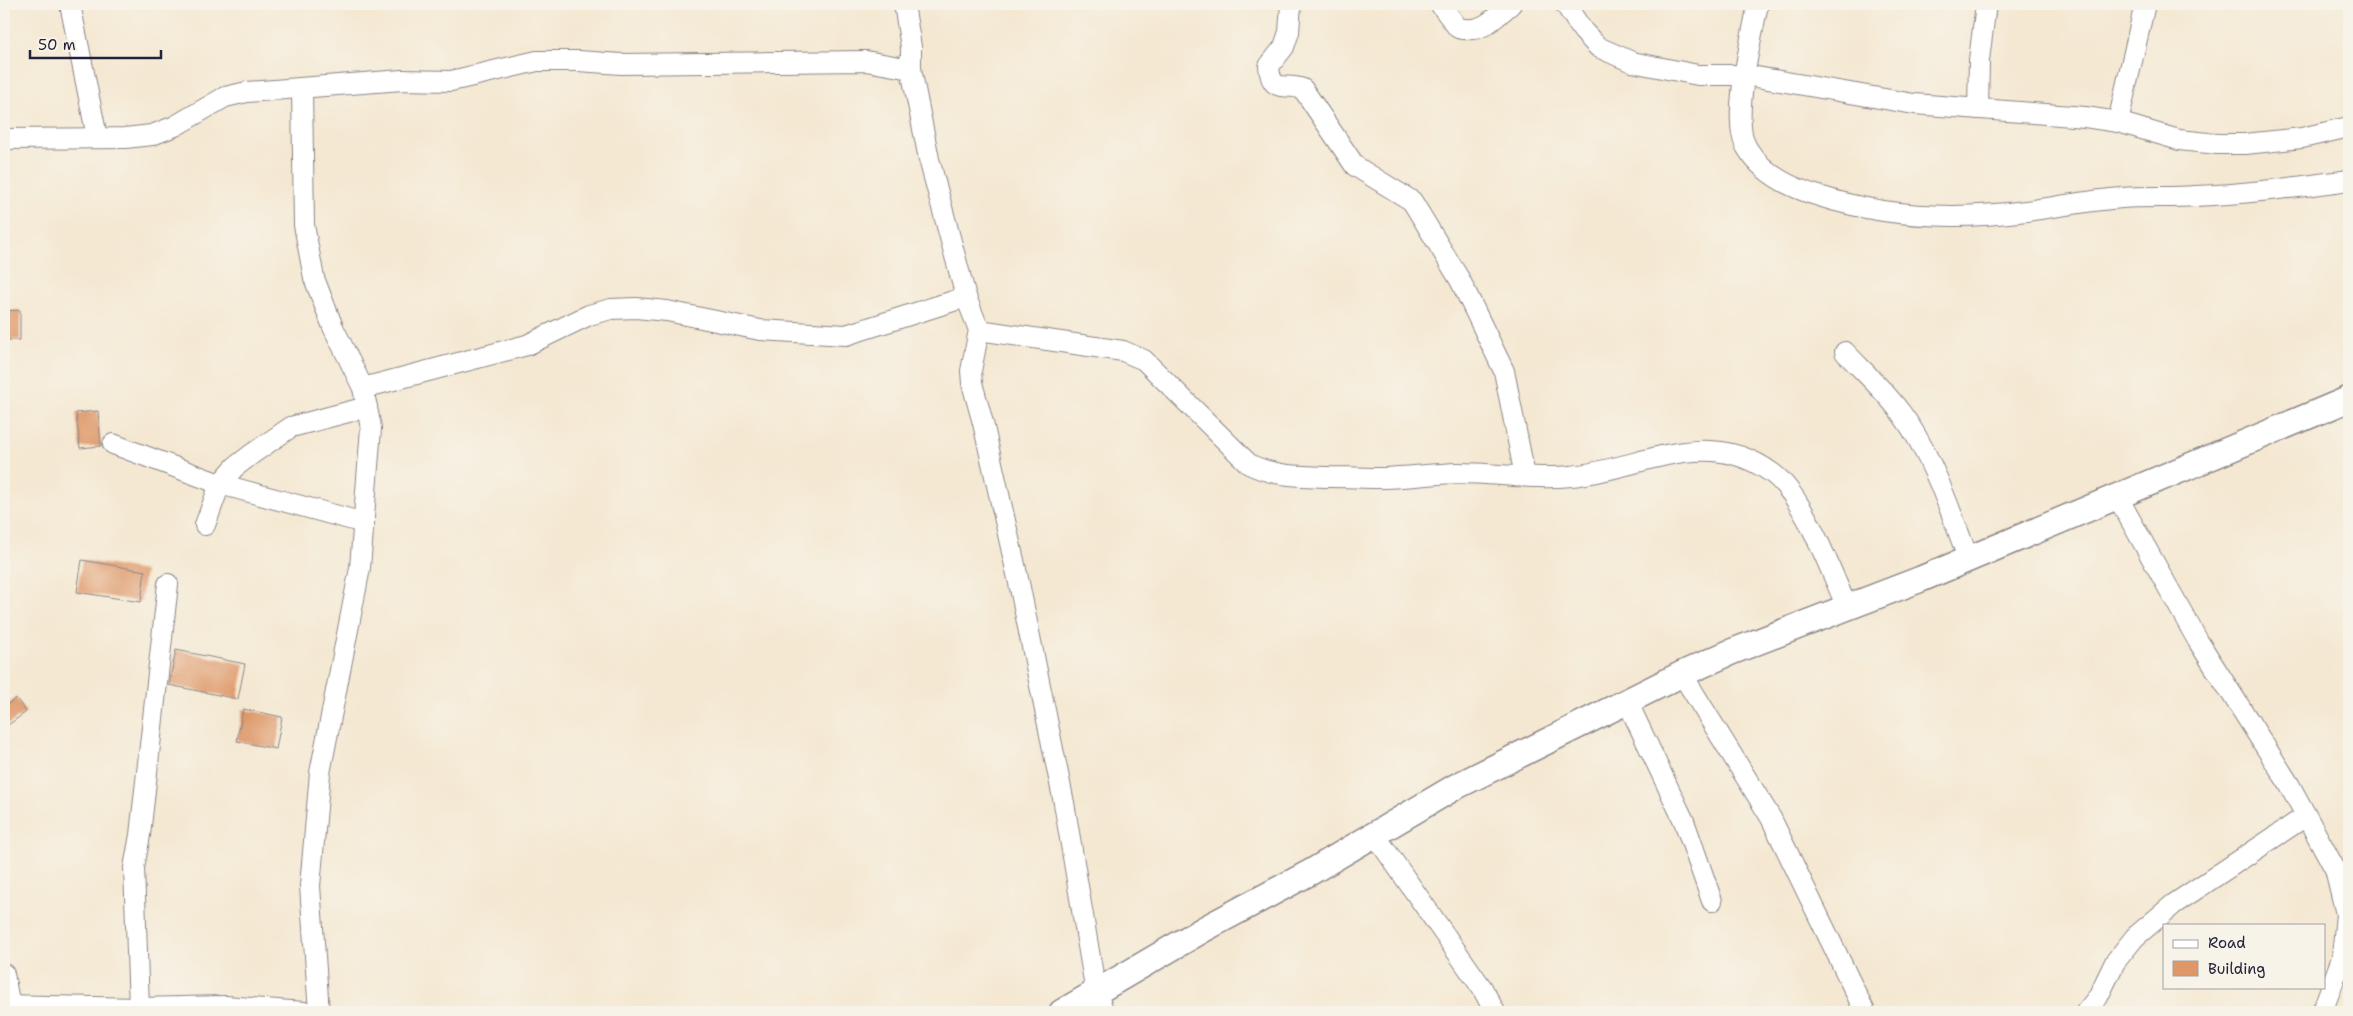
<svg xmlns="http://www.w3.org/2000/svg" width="2353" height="1016" font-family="'Shantell Sans',sans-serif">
  <rect width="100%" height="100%" fill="#f7f3e8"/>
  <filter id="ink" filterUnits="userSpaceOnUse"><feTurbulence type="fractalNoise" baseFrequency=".02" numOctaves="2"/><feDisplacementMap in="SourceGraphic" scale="10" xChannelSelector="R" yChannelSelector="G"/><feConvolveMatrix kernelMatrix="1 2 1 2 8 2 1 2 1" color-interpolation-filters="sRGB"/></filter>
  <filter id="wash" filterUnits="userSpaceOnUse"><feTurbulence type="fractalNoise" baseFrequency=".0096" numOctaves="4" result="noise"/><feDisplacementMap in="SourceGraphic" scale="20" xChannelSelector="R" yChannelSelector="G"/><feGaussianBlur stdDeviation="1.12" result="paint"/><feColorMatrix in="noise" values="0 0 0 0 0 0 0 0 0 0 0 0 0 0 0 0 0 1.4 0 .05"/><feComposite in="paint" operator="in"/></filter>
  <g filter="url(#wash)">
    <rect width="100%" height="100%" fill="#f4e8d2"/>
    <g id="blocks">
      <g fill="#de9767">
        <polygon points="20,310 20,340 4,340 4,311"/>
        <polygon points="98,411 101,446 80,448 76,413"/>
        <polygon points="82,560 145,571 141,602 77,592"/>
        <polygon points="176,650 245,664 238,699 169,685"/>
        <polygon points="16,698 26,712 4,728 4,707"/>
        <polygon points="243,709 282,717 276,749 237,741"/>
      </g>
    </g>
  </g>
  <g filter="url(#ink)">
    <use href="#blocks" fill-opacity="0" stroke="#8b8586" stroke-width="1"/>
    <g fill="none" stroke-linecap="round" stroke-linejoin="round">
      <defs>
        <g id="minor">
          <polyline points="70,4 97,137"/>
          <polyline points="904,4 911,47 911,69 929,159 966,297 979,330 971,371 972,383 983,423 1019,583 1064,803 1096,993 1104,1012"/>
          <path d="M1291,4L1289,32L1284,47L1269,66C1271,95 1285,82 1303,89L1355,166L1412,201L1460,280L1504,371L1525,476"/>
          <path d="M1440,4L1458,28C1483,34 1493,19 1511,4"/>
          <polyline points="1565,4 1583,31 1598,47 1632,62 1698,75 1745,75 1914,104 2085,117 2118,122 2179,140 2218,144 2245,144 2302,138 2349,127"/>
          <path d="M1758,4C1752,37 1730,121 1747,148C1763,175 1791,188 1819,196C1887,218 1956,220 2026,211C2058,207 2090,200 2122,198C2146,196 2171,198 2195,196C2247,194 2298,187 2349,180"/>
          <polyline points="302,89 304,225 314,278 333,327 363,388 371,428 360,568 320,773 312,864 310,886 319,1012"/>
          <polyline points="1978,109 1979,60 1986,4"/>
          <polyline points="2118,122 2145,4"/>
          <polyline points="4,139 125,138 152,135 175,126 225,97 247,92 402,80 451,81 537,61 578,61 621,64 866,61 911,69"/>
          <path d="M979,330L1123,351L1144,360L1249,464C1275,477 1301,476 1330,477C1347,477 1365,478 1383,478C1408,477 1433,474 1458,473C1496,473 1534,480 1571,476C1639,470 1706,424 1772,473C1804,496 1830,570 1847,607"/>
          <path d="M1845,352C1864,372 1885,391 1901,413C1931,453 1951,512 1968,558"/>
          <polyline points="363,388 527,345 589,315 611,309 636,308 667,311 760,330 846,335 966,297"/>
          <polyline points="113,444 220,484 364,523"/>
          <polyline points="2117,496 2198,641 2289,784 2335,869 2346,914 2342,958 2322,1012"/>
          <polyline points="205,525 220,484 235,467 252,454 291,427 367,407"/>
          <polyline points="1682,674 1771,818 1865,1012"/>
          <polyline points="1627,701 1684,821 1712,901"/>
          <polyline points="1375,835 1482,988 1495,1012"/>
          <polyline points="4,974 10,1007"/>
          <polyline points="4,1005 139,1008 225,1006 304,1012"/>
          <polyline points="139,1008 134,868 140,835 168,584"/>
          <polyline points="2086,1012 2098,997 2115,962 2135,937 2174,904 2306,816"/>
        </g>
        <polyline id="tertiary" points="1062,1012 1206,928 1311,872 1455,787 1682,674 1731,652 1921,579 2349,399"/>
      </defs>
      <use href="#minor" stroke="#8b8586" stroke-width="22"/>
      <use href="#tertiary" stroke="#8b8586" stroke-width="28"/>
      <use href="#minor" stroke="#fff" stroke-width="20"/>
      <use href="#tertiary" stroke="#fff" stroke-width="25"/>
    </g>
  </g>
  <rect width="2353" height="1016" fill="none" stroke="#f7f3e8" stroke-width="20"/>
  <rect x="2163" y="924" width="162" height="65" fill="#f7f3e8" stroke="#a29fa3"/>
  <rect x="2173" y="940" width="25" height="8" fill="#ffffff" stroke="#a29fa3"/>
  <text x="2208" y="948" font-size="15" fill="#22223b">Road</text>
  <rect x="2173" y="961" width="25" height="15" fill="#de9767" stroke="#a29fa3"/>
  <text x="2208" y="974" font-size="15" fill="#22223b">Building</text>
  <path d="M30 50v8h131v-8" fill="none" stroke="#22223b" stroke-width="2.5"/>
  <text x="38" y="50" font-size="15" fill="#22223b" stroke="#f7f3e8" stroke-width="4" paint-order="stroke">50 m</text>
</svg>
